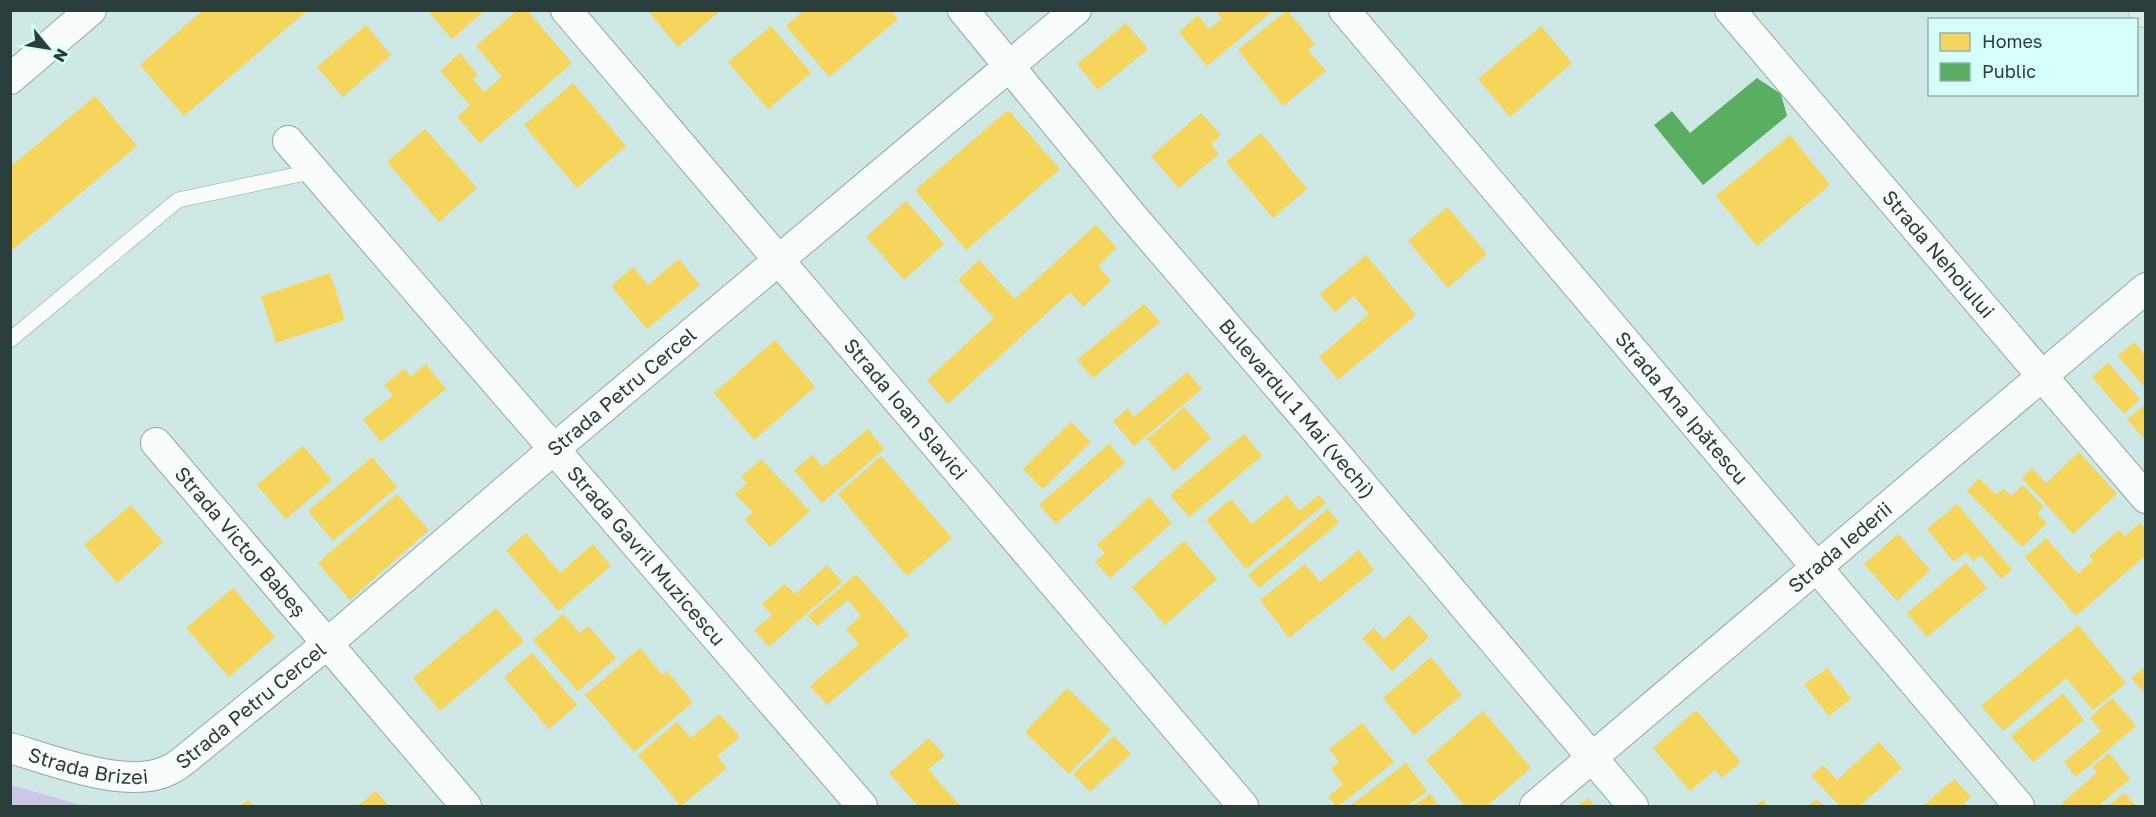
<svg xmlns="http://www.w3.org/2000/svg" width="2156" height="817" font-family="'Golos Text',sans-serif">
  <rect width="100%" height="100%" fill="#cde8e5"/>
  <polygon fill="#cbc7e8" points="10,785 11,785 85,806 11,806"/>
  <g fill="#f6d55c">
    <polygon points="203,10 308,10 184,116 140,65"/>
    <polygon points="427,10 485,10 452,39"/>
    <polygon points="517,10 527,10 572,63 480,143 457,117 470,105 440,71 460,53 478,75 473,79 484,92 502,77 476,46"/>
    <polygon points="650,10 721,10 678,47 649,12"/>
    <polygon points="804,10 891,10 898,19 829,77 786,26"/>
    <polygon points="1215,10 1274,10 1207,66 1179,32 1198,15 1209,29 1222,19"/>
    <polygon points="1287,10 1315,44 1308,50 1326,71 1283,106 1238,50"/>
    <polygon points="1126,23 1148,49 1098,90 1077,64"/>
    <polygon points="366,25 391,55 343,97 317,67"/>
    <polygon points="771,26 811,73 768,109 728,62"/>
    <polygon points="1541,26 1572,63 1510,117 1478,79"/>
    <polygon points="573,83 626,146 577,188 524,125"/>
    <polygon points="95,96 137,146 10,252 10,167"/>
    <polygon points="1008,110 1060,169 966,250 915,190"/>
    <polygon points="1201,113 1221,135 1211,144 1219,154 1179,188 1151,156"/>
    <polygon points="425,129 477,188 439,222 387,162"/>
    <polygon points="1261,133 1307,189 1273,218 1226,162"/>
    <polygon points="1790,135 1830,185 1757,246 1716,196"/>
    <polygon points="906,201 944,244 904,280 866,237"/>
    <polygon points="1447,207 1487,254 1448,288 1408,241"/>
    <polygon points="1096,225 1117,248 1098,266 1111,281 1083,307 1070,292 948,404 927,380 994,318 958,280 979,260 1015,299"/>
    <polygon points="1366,255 1416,315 1338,380 1319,357 1369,314 1354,296 1335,312 1320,294"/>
    <polygon points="679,259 700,285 647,329 611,286 633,267 648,285"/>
    <polygon points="330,273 345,320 276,343 261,296"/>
    <polygon points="1144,304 1160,322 1093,378 1077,360"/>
    <polygon points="775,340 815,387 754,440 714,393"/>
    <polygon points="2134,342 2146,356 2146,389 2118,356"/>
    <polygon points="2108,363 2140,399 2124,414 2092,377"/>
    <polygon points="426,364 446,389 381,442 363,420 393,395 384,385 404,369 411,376"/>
    <polygon points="1187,372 1202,389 1134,446 1113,421 1128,408 1134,417"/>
    <polygon points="2146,404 2146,441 2127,419"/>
    <polygon points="1184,407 1211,438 1174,471 1147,439"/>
    <polygon points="1071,422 1091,442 1043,489 1023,469"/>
    <polygon points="868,429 884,449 822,503 794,470 812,455 823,467"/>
    <polygon points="1244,434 1262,456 1189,517 1170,495"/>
    <polygon points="1109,444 1125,463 1056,524 1039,505"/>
    <polygon points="303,446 332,480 286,519 257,485"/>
    <polygon points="2079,452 2117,494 2073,534 2022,478 2032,468 2046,483"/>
    <polygon points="881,456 952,538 907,576 838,494"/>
    <polygon points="372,457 397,487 333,541 308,511"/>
    <polygon points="761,459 810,511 770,547 745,520 753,512 735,494 747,483 741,477"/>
    <polygon points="1979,478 1996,495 2003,488 2011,496 2023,485 2044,507 2037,513 2047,523 2022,547 1967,491"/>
    <polygon points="397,494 429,530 350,600 318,563"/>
    <polygon points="1287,495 1299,511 1319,495 1326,503 1246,569 1206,520 1231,499 1252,524"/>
    <polygon points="1149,497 1172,523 1110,578 1095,562 1105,553 1097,545"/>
    <polygon points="1957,504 2012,570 2001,579 1981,555 1973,561 1966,552 1954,562 1927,529"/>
    <polygon points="131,505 163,542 117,583 84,545"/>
    <polygon points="1328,509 1339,523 1259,588 1248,575"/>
    <polygon points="2140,523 2146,530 2146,555 2076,616 2025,557 2046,538 2078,574 2093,560 2089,556 2119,530 2125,536"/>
    <polygon points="526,533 560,573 593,544 611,566 558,611 506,550"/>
    <polygon points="1898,534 1930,570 1897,601 1864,564"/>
    <polygon points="1184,541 1217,579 1165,625 1132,587"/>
    <polygon points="1359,550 1374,570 1289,638 1260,600 1305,564 1320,582"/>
    <polygon points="1966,563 1987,588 1927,637 1907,613"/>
    <polygon points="827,565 842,582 769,647 754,630 772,615 762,604 785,584 795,594"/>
    <polygon points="856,574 909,635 827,705 810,686 859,644 846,629 861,616 848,600 817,626 808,616"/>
    <polygon points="233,588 275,637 229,677 186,628"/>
    <polygon points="496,608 524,641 440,711 413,678"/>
    <polygon points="563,614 580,633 588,626 616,658 578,691 533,640"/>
    <polygon points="1409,615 1429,637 1392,671 1362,638 1374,628 1384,639"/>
    <polygon points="2078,625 2126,683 2093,710 2066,678 2003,731 1981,706"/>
    <polygon points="640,648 662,675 667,671 693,702 634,752 585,695"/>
    <polygon points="532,653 577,705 549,729 504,677"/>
    <polygon points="1431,657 1462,695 1414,735 1383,698"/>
    <polygon points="2146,666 2146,694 2131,678"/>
    <polygon points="1827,668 1851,699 1829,716 1804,685"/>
    <polygon points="1067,688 1111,730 1069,774 1025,732"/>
    <polygon points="2063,693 2084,720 2033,762 2011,736"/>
    <polygon points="2112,698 2136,726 2076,777 2064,762 2101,731 2090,718"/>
    <polygon points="1696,710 1741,762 1722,778 1715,770 1690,791 1653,748"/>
    <polygon points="1483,711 1531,768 1487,806 1465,806 1426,760"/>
    <polygon points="719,714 740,737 717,756 727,768 681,806 638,755 677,722 691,738"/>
    <polygon points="1362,723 1394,762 1339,806 1336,806 1328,797 1343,784 1331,769 1339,762 1329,749"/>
    <polygon points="1114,736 1131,754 1090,792 1073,774"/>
    <polygon points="929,738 945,756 928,769 960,806 918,806 889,773"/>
    <polygon points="1879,742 1902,768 1860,806 1840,806 1811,776 1823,765 1837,780"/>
    <polygon points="2109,753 2130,779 2098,806 2065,806 2062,803 2097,773 2092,767"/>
    <polygon points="1406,763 1427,791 1408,806 1350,806"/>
    <polygon points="1954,779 1971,797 1961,806 1923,806"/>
    <polygon points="376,791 389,806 358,806"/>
    <polygon points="2124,793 2136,806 2108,806"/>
    <polygon points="1430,794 1439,806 1413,806"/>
    <polygon points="1588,798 1595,806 1578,806"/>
    <polygon points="1817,799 1823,806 1808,806"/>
    <polygon points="248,800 254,806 240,806"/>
    <polygon points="1763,800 1768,806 1755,806"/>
  </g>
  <polygon fill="#5aae61" points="1757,78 1781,94 1787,116 1703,185 1654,125 1672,111 1690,133"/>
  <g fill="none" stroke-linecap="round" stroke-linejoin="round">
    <defs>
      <polyline id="lane" points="10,340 178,200 315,171"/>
      <g id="street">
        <path id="s1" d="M566,10L1243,806"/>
        <path id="s2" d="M963,10L1133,217L1309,422L1633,806"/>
        <path id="s3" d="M1344,10L2019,806"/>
        <path id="s4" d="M1730,10L2146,498"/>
        <polyline points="10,79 91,10"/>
        <path id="s5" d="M288,141L862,806"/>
        <path id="s6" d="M156,443L466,806"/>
        <path id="s7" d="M10,748C51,760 129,791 169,770C176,767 182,762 188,757L328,643L554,449L1076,10"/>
        <path id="s8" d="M1535,806L2146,288"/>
      </g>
      <polyline id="primary" points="2145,10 2146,11"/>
    </defs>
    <use href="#lane" stroke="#93a8a5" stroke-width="16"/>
    <use href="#street" stroke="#93a8a5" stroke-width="32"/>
    <use href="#primary" stroke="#8db3af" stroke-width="34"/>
    <use href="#lane" stroke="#f8fcfb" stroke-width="15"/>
    <use href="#street" stroke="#f8fcfb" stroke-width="30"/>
    <use href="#primary" stroke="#daebea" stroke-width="33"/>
  </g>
  <g text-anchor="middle" stroke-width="6" stroke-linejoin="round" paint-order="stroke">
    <g font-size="20" fill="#293e3b" stroke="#d6fffa">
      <text dy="7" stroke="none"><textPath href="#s4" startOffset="321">Strada Nehoiului</textPath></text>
      <text dy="7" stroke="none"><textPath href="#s7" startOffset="754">Strada Petru Cercel</textPath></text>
      <text dy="7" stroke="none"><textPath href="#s1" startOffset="524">Strada Ioan Slavici</textPath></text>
      <text dy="7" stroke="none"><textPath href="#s2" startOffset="520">Bulevardul 1 Mai (vechi)</textPath></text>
      <text dy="7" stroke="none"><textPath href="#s3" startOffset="522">Strada Ana Ipătescu</textPath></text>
      <text dy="7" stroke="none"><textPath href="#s6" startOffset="130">Strada Victor Babeș</textPath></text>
      <text dy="7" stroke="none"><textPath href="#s8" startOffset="400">Strada Iederii</textPath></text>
      <text dy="7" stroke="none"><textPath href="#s5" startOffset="548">Strada Gavril Muzicescu</textPath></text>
      <text dy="7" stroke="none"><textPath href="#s7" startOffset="268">Strada Petru Cercel</textPath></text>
      <text dy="7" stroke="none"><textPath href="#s7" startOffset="81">Strada Brizei</textPath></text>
    </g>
  </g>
  <rect width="2156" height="817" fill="none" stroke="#293e3b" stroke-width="24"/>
  <rect x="1928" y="18" width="210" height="78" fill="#d6fffa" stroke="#91b2ae" stroke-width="1.5"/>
  <rect x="1940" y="33" width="30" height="18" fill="#f6d55c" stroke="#91b2ae" stroke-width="1.5"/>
  <text x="1982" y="48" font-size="18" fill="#293e3b">Homes</text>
  <rect x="1940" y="63" width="30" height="18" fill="#5aae61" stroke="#91b2ae" stroke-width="1.5"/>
  <text x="1982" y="78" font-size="18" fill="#293e3b">Public</text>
  <g transform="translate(48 48) rotate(120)" stroke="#d6fffa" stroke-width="4.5" paint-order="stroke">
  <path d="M0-4.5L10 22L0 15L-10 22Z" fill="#293e3b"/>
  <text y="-9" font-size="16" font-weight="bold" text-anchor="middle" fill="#293e3b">N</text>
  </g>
</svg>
